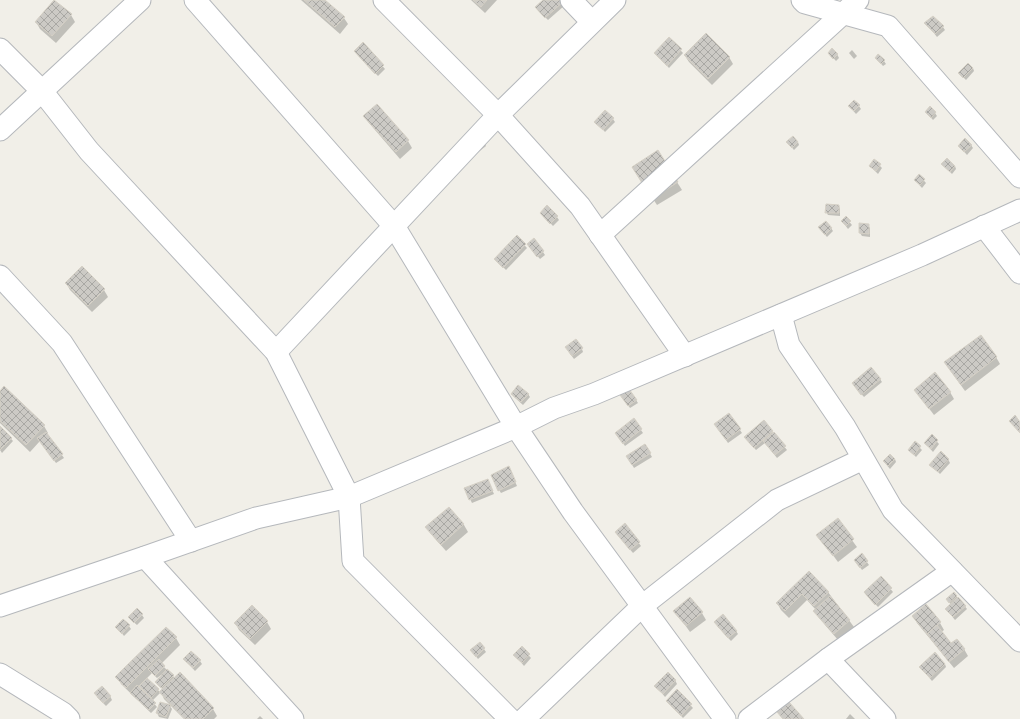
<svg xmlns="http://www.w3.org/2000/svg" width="1020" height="719" font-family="'DM Sans',sans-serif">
  <defs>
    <pattern id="building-cross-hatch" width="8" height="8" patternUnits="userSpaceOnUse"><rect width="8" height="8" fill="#cccac5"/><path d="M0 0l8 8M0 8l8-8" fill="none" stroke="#a9a8a4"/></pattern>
  </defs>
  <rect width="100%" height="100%" fill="#f1efe8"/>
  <g fill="#0003" fill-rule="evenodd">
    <polygon points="301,0 324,0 344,18 348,24 340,34"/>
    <polygon points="471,0 497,0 485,13"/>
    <polygon points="544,0 560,0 564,6 548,20 538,10"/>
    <polygon points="55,1 71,15 75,22 56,43 40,29 36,22"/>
    <polygon points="926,23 943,27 945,30 937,37"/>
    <polygon points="669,38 683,53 669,68 655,53"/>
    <polygon points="363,44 385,69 378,76 357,54"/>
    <polygon points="852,50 857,56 854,59 849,53"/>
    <polygon points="829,53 837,54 839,58 836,61"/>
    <polygon points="685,56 729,57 733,64 712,85 689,62"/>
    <polygon points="876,58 884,61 886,64 883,66"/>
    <polygon points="973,68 974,71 966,80 959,73"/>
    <polygon points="377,106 408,141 412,148 400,159 369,123 365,117"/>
    <polygon points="849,106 859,106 861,109 856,114"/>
    <polygon points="926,112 935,113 937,116 933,120"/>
    <polygon points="613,119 615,122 605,132 596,122"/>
    <polygon points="484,142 486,146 472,157"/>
    <polygon points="798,142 799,145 794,150 788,143"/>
    <polygon points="971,145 973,148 967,155 959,146"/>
    <polygon points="658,152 682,190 657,205 637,174"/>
    <polygon points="874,160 882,168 878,174 870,166"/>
    <polygon points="942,164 955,166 956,169 952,174"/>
    <polygon points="919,175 926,183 922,188 915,180"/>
    <polygon points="839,206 840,209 840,216 828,215 826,212"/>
    <polygon points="541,213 557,217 559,220 553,226"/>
    <polygon points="846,218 852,225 848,229 842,221"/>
    <polygon points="860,224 868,225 870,228 870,237 862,236 860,233"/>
    <polygon points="831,228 833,231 827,237 821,230"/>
    <polygon points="517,237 527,248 506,270 498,262"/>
    <polygon points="530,247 543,252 545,255 540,259"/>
    <polygon points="66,283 104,290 108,297 92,312 70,290"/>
    <polygon points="582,349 583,352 574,359 568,351"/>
    <polygon points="996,357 1000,364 965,391 945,363"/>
    <polygon points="880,379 882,382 864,397 855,387"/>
    <polygon points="915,390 950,392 954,399 934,415"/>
    <polygon points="0,392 44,426 48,433 47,434 64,458 56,463 40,441 30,452 0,423"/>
    <polygon points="512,394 528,394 530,397 523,405 514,397"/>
    <polygon points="623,398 636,400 638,403 630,408"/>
    <polygon points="729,414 742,433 728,443 717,427"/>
    <polygon points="634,420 643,433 625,446 618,436"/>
    <polygon points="764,422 787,450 777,458 765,443 756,450 747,440"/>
    <polygon points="0,427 13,441 2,453 0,450"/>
    <polygon points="932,436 939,444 933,452 925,443"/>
    <polygon points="915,443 922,450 916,457 909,450"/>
    <polygon points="645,445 652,457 634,468 627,456"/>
    <polygon points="895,459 896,462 890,469 884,462"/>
    <polygon points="948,459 950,463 940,474 931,465"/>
    <polygon points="510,471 517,486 501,493 499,490"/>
    <polygon points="489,483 494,494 472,503 465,489"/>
    <polygon points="449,508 464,525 468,532 446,551 431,534 427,527"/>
    <polygon points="837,520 857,547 838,562 818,535"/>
    <polygon points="625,525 641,546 633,553 618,535"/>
    <polygon points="862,555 869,565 862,570 857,563"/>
    <polygon points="809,573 828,592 854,627 838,640 819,618 815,611 816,610 807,600 789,618 781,610 777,603"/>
    <polygon points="881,577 893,592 878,607 865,593"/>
    <polygon points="954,593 967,609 955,620 946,609 951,605 949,602"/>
    <polygon points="926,605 940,623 944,630 941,632 951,644 964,649 968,656 954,668 917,623 913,616"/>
    <polygon points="252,606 267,622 271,629 255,645 239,630 235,623"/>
    <polygon points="675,611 702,613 706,620 690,632"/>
    <polygon points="142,615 144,618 137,625 131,620"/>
    <polygon points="129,626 131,629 124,636 117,627"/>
    <polygon points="717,626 736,631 738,634 731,641"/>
    <path d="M166,628L176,638L180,645L161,664L175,678L180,674L213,709L217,716L214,719H184L164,699L161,692L152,701L157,707L151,713L121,684L117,677ZM152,673L157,678L161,675L162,676L156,682L163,690L160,692L146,679ZM140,685L144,693L137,687Z"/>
    <polygon points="480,643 486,652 478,659 471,650"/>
    <polygon points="522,648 531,658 524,666 515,655"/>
    <polygon points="184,659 200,661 202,664 195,671"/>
    <polygon points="945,664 946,667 932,681 920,667"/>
    <polygon points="675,680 677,684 665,697 656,686"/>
    <polygon points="677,691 693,708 683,718 667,701"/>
    <polygon points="110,696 112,700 106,706 97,697"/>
    <polygon points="161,703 170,706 172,709 168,719 159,717 157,713"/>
    <polygon points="850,714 855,719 846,719"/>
    <polygon points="260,716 263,719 257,719"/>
  </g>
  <g fill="url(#building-cross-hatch)" stroke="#d6d1c6">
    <polygon points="54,0 72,14 52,36 35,22"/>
    <polygon points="304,0 325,0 345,17 335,27"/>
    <polygon points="473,0 487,0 481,7"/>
    <polygon points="543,0 561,0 563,2 545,18 535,7"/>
    <polygon points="933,16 944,26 935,34 924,23"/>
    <polygon points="706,33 730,57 708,79 684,55"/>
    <polygon points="669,37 682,49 667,66 654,53"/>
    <polygon points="363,42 384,65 375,74 354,51"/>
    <polygon points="832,48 838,54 833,59 828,53"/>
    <polygon points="878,54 885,60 881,64 875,58"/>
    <polygon points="968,63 973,68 963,78 958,73"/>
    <polygon points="854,100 860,105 854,111 848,106"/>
    <polygon points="377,104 409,140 396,152 363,116"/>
    <polygon points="930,106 936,112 931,118 925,112"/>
    <polygon points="605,110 614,118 603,130 594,122"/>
    <polygon points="793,136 798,142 792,148 786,142"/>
    <polygon points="965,138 972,145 964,152 958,146"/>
    <polygon points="658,150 678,182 652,199 632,167"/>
    <polygon points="947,158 955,166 950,172 941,164"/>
    <polygon points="874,159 881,164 876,171 869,166"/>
    <polygon points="919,174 925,179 920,185 914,180"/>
    <polygon points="826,204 839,205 839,213 825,213"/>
    <polygon points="547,205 558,216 550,224 540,213"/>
    <polygon points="846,216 851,221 846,226 841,221"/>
    <polygon points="826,221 832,228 825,235 818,227"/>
    <polygon points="859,223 869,224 869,234 859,233"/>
    <polygon points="517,235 526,244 503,268 494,259"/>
    <polygon points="534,238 544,251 537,257 527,244"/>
    <polygon points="82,266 105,289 88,306 65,283"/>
    <polygon points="981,335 997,357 961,385 944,362"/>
    <polygon points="576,339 583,348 572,356 565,347"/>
    <polygon points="871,367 881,379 861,395 852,383"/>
    <polygon points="935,372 951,392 929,409 914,390"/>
    <polygon points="518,385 529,394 521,402 511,394"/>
    <polygon points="4,386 45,425 26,445 0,421 0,391"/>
    <polygon points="629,389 637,400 628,406 620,395"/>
    <polygon points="729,413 741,429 726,440 714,424"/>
    <polygon points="1015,415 1020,422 1020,433 1009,421"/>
    <polygon points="634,418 642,429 623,444 615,433"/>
    <polygon points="764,420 773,431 754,448 744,437"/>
    <polygon points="0,426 12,438 0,450"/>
    <polygon points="46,432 63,454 54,461 37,438"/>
    <polygon points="774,432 786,446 775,455 763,441"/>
    <polygon points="932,434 938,440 931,449 924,443"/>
    <polygon points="915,441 921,446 914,455 908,450"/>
    <polygon points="645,444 651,453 632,465 626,456"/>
    <polygon points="941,451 949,459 938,472 929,465"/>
    <polygon points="890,454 895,459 888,466 883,461"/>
    <polygon points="509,466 516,482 498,491 491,475"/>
    <polygon points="488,479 493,491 469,500 464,488"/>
    <polygon points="449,507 464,524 441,545 425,527"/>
    <polygon points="838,518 854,539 833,556 816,535"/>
    <polygon points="625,523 640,542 630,550 615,532"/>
    <polygon points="862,553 868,561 860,568 854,560"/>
    <polygon points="809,571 829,592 814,606 802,594 785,611 776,603"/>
    <polygon points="881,576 892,588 875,605 864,592"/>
    <polygon points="954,592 957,596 949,603 946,599"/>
    <polygon points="830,596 850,620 834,634 813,611"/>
    <polygon points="690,597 703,612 686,626 673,611"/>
    <polygon points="958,597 966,606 953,617 945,609"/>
    <polygon points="926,604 941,622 927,634 912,616"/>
    <polygon points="252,605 268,621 250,639 234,623"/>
    <polygon points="137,608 143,614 134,623 128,617"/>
    <polygon points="723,614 737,631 728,638 714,622"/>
    <polygon points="123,619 130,625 122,634 115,627"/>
    <polygon points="937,625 951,643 957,639 965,649 949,662 927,634"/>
    <polygon points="166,627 177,637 126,688 115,677"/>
    <polygon points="480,642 485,648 476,657 470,650"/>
    <polygon points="522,646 530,654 522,663 513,655"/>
    <polygon points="191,651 201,660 193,668 183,659"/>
    <polygon points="935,652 945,664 930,678 919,667"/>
    <polygon points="159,659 165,666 155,676 148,669"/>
    <polygon points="167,669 174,675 161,688 155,682"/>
    <polygon points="180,672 214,708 203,719 185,719 159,692"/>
    <polygon points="668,672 676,680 663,694 654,686"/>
    <polygon points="147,678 159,689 151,698 139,686"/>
    <polygon points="137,685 156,703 149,710 130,693"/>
    <polygon points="102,686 111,696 103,703 94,693"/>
    <polygon points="677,689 692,704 681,716 666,701"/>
    <polygon points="160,702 171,705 166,717 156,713"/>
    <polygon points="789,702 804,719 783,719 777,712"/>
  </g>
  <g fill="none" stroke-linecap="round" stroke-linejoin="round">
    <defs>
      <g id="minor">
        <polyline points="195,0 394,226 516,427 573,512 725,719"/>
        <polyline points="384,0 498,115 580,206 685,356"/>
        <polyline points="571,0 592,22"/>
        <polyline points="802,0 805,3 888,26 1020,177"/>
        <polyline points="0,49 42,91 89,151 276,352 349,497 353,561 510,719"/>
        <polyline points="0,130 140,0"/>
        <polyline points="984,226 1020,273"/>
        <polyline points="600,235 858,0"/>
        <polyline points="0,276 62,343 191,541"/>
        <polyline points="781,315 789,345 845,427 893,510 1020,641"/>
        <polyline points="276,352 498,115 615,0"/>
        <polyline points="145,557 293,719"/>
        <polyline points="0,606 145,557 256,518 349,497 516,427 554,408 594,394 922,255 1020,210"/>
        <polyline points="828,659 885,719"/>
        <polyline points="0,674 63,713 69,719"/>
        <polyline points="524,719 642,606 777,500 863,459"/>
        <polyline points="749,719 828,659 952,571"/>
      </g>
    </defs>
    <use href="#minor" stroke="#b5b8bc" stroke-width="23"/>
    <use href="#minor" stroke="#fff" stroke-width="21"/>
  </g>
</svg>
